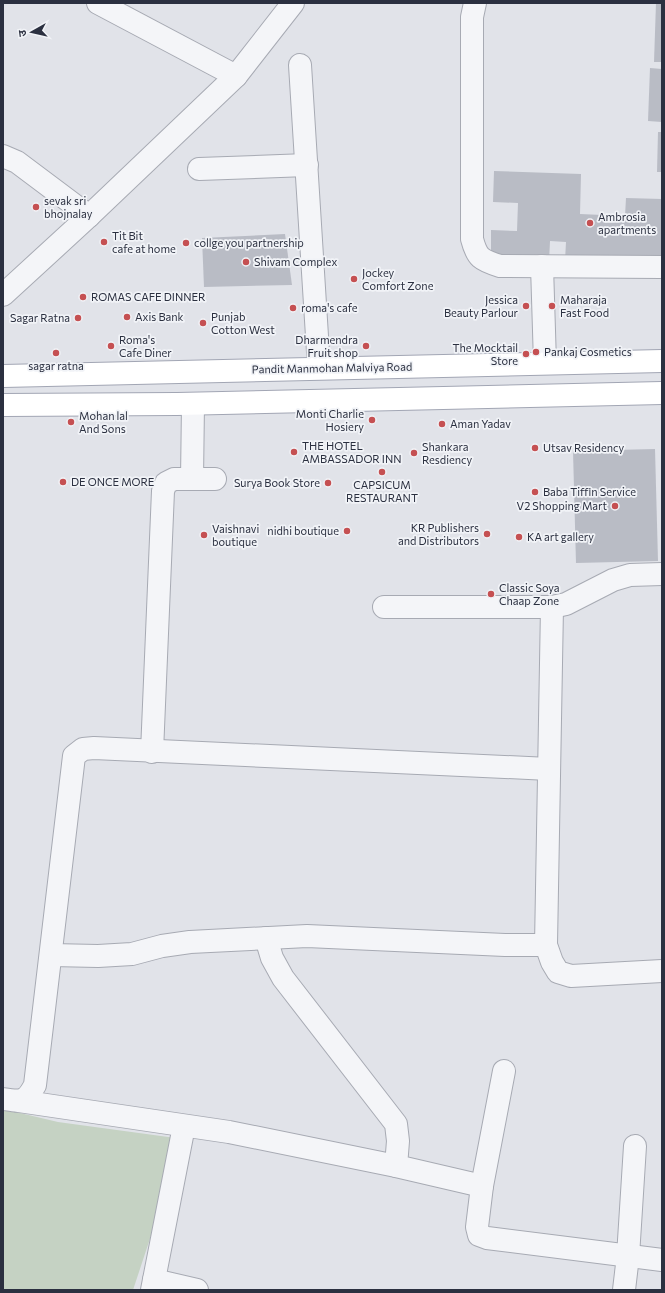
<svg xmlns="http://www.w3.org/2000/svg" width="665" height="1293" font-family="Commissioner,'Noto Sans Devanagari',sans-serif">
  <rect width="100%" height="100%" fill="#e1e3e9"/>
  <polygon fill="#c5d2c3" points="3,1109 58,1122 183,1139 133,1290 3,1290"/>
  <g fill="#b9bcc5">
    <polygon points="656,3 662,3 662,62 654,62"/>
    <polygon points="650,68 662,69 662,122 648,121"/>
    <polygon points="658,132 662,132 662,172 657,172"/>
    <polygon points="494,171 581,174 580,214 625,216 626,198 662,199 662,260 565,261 566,242 550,241 549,262 491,260 491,230 517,231 518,203 493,202"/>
    <polygon points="285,234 292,285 204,287 202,238"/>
    <polygon points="655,449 658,561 576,563 573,451"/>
  </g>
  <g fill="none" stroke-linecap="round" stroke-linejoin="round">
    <defs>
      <g id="minor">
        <polyline points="98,3 236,76"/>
        <path d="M475,3L472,17V239C477,258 481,260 500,266L662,267"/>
        <polyline points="300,65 319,368"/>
        <polyline points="3,156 17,162 89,216"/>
        <polyline points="199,169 307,165"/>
        <polyline points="542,266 545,363"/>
        <polyline points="3,295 89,216 236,76 293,3"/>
        <polyline points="192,479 193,404"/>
        <polyline points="384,607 552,607 566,604 613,580 630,575 662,574"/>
        <polyline points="152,752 163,491 166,483 174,479 215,479"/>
        <polyline points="266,938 272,958 283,978 396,1124 398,1141 396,1166 482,1186"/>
        <polyline points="546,945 552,607"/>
        <polyline points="51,955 98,956 132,954 162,946 190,942 307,936 505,945 546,945 552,962 558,972 571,976 662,971"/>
        <polyline points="504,1071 482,1186 477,1227 479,1235 487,1238 662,1260"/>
        <path d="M3,1099C22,1102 26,1102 35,1085L74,756L83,749L94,748L549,769"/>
        <polyline points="19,1101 229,1132 396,1166"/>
        <polyline points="154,1280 197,1290"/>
        <polyline points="152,1290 184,1126"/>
        <polyline points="624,1290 628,1256 635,1146"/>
      </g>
      <g id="major">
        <polyline points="3,376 662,361"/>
        <polyline points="3,405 177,404 662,393"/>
      </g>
    </defs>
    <use href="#minor" stroke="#a7aab3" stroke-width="24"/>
    <use href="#major" stroke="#a2a6b4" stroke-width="24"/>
    <use href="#minor" stroke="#f4f5f8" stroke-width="22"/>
    <use href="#major" stroke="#fff" stroke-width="22"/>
  </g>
  <g fill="#c55052" stroke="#f1f3f7" stroke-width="1.5">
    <circle cx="36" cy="207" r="4"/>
    <circle cx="590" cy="223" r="4"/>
    <circle cx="104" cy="242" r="4"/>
    <circle cx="186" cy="243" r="4"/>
    <circle cx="246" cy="262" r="4"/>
    <circle cx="354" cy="279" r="4"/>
    <circle cx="83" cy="297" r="4"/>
    <circle cx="526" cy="306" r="4"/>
    <circle cx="552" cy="306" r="4"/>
    <circle cx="293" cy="308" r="4"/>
    <circle cx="127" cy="317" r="4"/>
    <circle cx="78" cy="318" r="4"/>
    <circle cx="203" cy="323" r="4"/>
    <circle cx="111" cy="346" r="4"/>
    <circle cx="366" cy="346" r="4"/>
    <circle cx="536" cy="352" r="4"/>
    <circle cx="56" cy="353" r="4"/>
    <circle cx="526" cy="354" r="4"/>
    <circle cx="372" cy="420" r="4"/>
    <circle cx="71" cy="422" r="4"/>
    <circle cx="442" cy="424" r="4"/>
    <circle cx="535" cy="448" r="4"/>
    <circle cx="294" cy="452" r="4"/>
    <circle cx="414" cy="453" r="4"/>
    <circle cx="382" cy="472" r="4"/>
    <circle cx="63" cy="482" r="4"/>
    <circle cx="328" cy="483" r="4"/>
    <circle cx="535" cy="492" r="4"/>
    <circle cx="615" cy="506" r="4"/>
    <circle cx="347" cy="531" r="4"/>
    <circle cx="487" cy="534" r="4"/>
    <circle cx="204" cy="535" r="4"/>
    <circle cx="519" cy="537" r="4"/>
    <circle cx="491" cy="594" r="4"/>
  </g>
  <g text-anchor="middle" stroke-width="3.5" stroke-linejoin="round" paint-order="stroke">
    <g font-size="11" fill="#2b3040" stroke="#f1f3f7" text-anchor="start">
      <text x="44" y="205">sevak sri<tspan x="44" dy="13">bhojnalay</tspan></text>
      <text x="598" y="221">Ambrosia<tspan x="598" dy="13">apartments</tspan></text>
      <text x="112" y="240">Tit Bit<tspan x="112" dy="13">cafe at home</tspan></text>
      <text x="194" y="247">collge you partnership</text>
      <text x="254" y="266">Shivam Complex</text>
      <text x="362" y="277">Jockey<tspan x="362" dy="13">Comfort Zone</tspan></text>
      <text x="91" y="301">ROMAS CAFE DINNER</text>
      <text x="518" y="304" text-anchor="end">Jessica<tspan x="518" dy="13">Beauty Parlour</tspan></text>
      <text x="560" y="304">Maharaja<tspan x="560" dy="13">Fast Food</tspan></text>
      <text x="301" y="312">roma's cafe</text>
      <text x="135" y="321">Axis Bank</text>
      <text x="211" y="321">Punjab<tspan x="211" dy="13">Cotton West</tspan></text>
      <text x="70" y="322" text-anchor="end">Sagar Ratna</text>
      <text x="119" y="344">Roma's<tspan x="119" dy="13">Cafe Diner</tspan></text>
      <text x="358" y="344" text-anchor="end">Dharmendra<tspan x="358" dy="13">Fruit shop</tspan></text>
      <text x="518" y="352" text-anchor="end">The Mocktail<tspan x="518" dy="13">Store</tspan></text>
      <text x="544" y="356">Pankaj Cosmetics</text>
      <text x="56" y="370" text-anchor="middle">sagar ratna</text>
      <text x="364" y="418" text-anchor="end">Monti Charlie<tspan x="364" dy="13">Hosiery</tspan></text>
      <text x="79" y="420">Mohan lal<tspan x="79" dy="13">And Sons</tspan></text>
      <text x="450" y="428">Aman Yadav</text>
      <text x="302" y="450">THE HOTEL<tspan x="302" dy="13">AMBASSADOR INN</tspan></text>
      <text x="422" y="451">Shankara<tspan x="422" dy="13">Resdiency</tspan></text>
      <text x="543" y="452">Utsav Residency</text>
      <text x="71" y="486">DE ONCE MORE</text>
      <text x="320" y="487" text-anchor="end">Surya Book Store</text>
      <text x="382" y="489" text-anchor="middle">CAPSICUM<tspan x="382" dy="13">RESTAURANT</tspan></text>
      <text x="543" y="496">Baba Tiffin Service</text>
      <text x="607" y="510" text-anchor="end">V2 Shopping Mart</text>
      <text x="479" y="532" text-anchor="end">KR Publishers<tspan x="479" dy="13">and Distributors</tspan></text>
      <text x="212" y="533">Vaishnavi<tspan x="212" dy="13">boutique</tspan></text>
      <text x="339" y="535" text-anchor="end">nidhi boutique</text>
      <text x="527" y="541">KA art gallery</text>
      <text x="499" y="592">Classic Soya<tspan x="499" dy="13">Chaap Zone</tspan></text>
    </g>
    <g font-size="11" fill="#2b3040" stroke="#f1f3f7">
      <text transform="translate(332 368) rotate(-1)" y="4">Pandit Manmohan Malviya Road</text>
    </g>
  </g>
  <rect width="665" height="1293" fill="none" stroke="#2b3040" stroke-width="8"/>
  <g transform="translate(32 32) rotate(262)" stroke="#f1f3f7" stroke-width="3" paint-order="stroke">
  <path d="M0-3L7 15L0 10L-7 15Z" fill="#2b3040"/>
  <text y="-6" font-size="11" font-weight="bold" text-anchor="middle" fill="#2b3040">उ</text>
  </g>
</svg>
